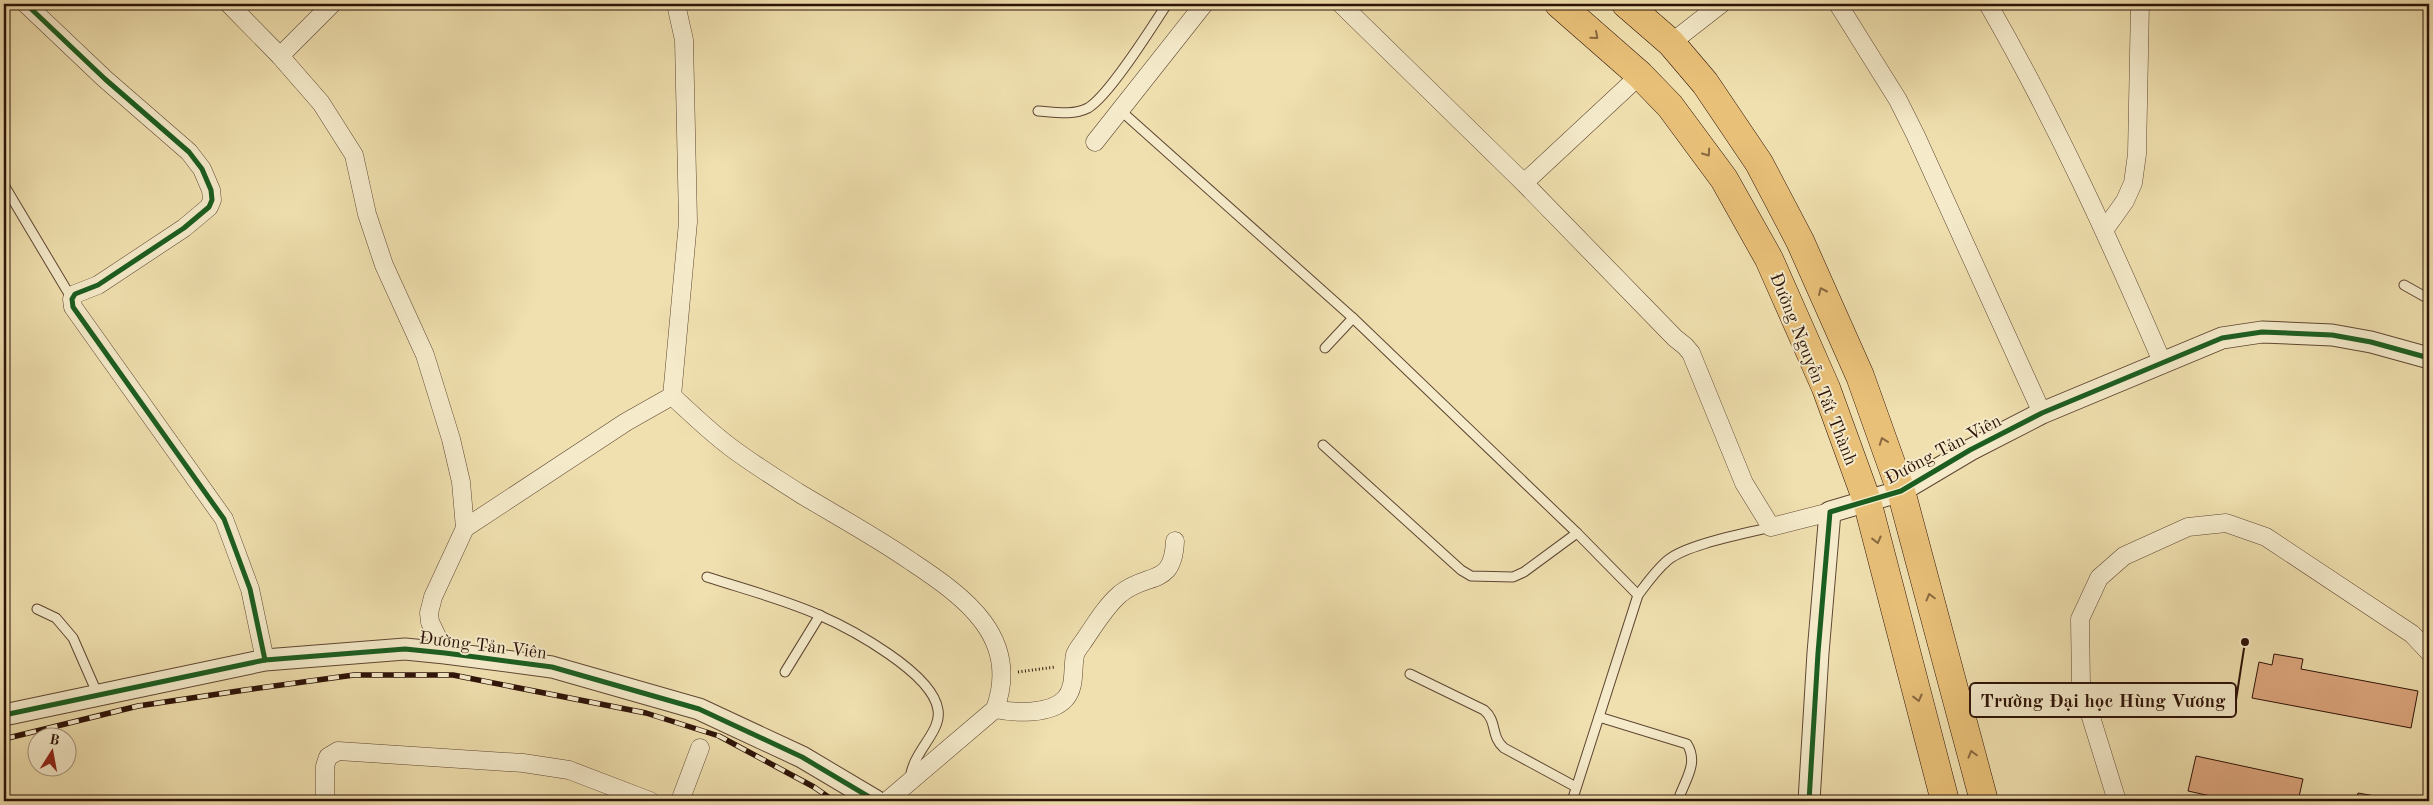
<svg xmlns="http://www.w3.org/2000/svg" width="2433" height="805" font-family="'Old Standard TT',serif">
  <rect width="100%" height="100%" fill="#f0e0af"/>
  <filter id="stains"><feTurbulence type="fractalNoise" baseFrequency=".004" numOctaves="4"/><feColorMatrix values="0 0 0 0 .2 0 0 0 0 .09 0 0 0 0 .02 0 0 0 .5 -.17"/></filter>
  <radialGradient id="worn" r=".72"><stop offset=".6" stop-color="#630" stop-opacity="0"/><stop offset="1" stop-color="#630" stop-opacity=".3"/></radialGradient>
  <g fill="#e0a981" stroke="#2d1208">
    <polygon points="2274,654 2303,659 2301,669 2418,691 2411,728 2252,698 2259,662 2272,665"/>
    <polygon points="2196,756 2303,779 2298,801 2233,801 2188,791"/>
    <polygon points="2358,793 2403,801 2356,801"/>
  </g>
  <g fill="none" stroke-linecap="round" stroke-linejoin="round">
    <defs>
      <g id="service">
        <polyline points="1120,110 1353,318 1577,533 1638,595"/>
        <path d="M1038,111C1054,112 1072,116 1088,108C1109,96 1152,27 1167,4"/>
        <polyline points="4,185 72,299"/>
        <polyline points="2404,285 2429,299"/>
        <polyline points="1325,348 1353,318"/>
        <polyline points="1323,445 1461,570 1471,576 1513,577 1524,572 1577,533"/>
        <path d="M707,577C744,589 783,599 819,615C851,629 933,673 938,710C942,733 910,753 910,782"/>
        <polyline points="37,609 56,618 73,638 98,695"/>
        <polyline points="785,672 820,615"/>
        <path d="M1410,674L1484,710C1498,722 1490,736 1504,748L1576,787"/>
        <path d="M1599,717L1687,744C1698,762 1687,777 1680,795"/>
        <path d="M1572,801L1638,595C1647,583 1656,570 1668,560C1688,544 1744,534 1771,527"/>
      </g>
      <g id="minor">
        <polyline points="26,4 105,79 189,152 202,169 211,190 212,200 209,207 184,228 98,285 75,294 72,299 73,307 224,519 250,589 265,660"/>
        <polyline points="229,4 280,56 321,103 354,155 367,214 384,265 425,355 451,439 461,482 465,528"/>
        <polyline points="1341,4 1524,183 1675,338 1685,346 1691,353 1744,483 1771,527 1830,512"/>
        <polyline points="1838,4 1898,100 1916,136 2042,413"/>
        <path d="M1988,4C2055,120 2110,241 2163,364"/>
        <polyline points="1671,43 1721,4"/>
        <polyline points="280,56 332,4"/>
        <polyline points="1095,142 1204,4"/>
        <polyline points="1524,183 1640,75"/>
        <polyline points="2105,229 2125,201 2133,183 2137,154 2140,4"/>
        <path d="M672,396C691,413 709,431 729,446C751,463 776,478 799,493C837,516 876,537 912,562C965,597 1021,638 995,709L887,801"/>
        <polyline points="445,653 430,622 429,613 433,597 465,528 626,422 672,396 688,222 684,40 676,4"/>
        <path d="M995,709C1014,713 1050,715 1065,699C1076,687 1072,669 1075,655C1076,651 1080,646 1083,642C1094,626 1105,607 1120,594C1148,571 1173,588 1175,541"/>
        <polyline points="325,801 325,766 328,757 338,751 523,763 569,770 650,801"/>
        <polyline points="680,801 700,748"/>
        <polyline points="2117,801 2081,685 2080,619 2099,578 2124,556 2188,527 2226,523 2266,537 2412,634 2429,652"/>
      </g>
      <g id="tertiary">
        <polyline points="4,715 265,660 405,649 445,653 552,667 699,709 802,757 876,801"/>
        <polyline points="1809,801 1818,653 1830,512 1901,491 1970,450 2042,413 2222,338 2262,332 2332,335 2371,342 2429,358"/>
      </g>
      <g id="primary">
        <polyline points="1559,4 1640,75 1670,106 1724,179 1769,259 1826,388 1867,501 1945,801"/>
        <polyline points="1626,4 1671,43 1705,83 1759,163 1800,241 1860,376 1901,491 1984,801"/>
      </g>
    </defs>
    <use href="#service" stroke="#5e4632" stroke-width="11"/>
    <use href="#minor" stroke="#5e4632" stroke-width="19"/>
    <use href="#tertiary" stroke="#5e4632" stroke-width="23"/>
    <use href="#primary" stroke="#2d1208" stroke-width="29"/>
    <polyline stroke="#2d1208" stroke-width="3" stroke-dasharray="1 2.5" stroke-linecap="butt" points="1018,672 1055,667"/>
    <use href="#service" stroke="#f5ebcb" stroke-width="9"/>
    <use href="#minor" stroke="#f5ebcb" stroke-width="18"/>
    <use href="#tertiary" stroke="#f5ebcb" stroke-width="21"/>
    <use href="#primary" stroke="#e8c078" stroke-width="28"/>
    <defs>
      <polyline id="rail" points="4,739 138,706 245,690 354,675 453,675 646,713 719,736 814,787 834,801"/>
    </defs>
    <use href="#rail" stroke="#2d1208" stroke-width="5.5"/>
    <use href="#rail" stroke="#f5ebcb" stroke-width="4" stroke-dasharray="11" stroke-linecap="butt"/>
    <defs>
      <g id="cycleway">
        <polyline points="26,4 105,79 189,152 202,169 211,190 212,200 209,207 184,228 98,285 75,294 72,299 73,307 224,519 250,589 265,660"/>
        <polyline points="4,715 265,660 405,649 445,653 552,667 699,709 802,757 876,801"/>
        <polyline points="1809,801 1818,653 1830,512 1901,491 1970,450 2042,413 2222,338 2262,332 2332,335 2371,342 2429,358"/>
      </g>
    </defs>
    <use href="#cycleway" stroke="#f5ebcb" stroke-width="8"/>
    <use href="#cycleway" stroke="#1b5e20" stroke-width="5"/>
  </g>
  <defs><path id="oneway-chevron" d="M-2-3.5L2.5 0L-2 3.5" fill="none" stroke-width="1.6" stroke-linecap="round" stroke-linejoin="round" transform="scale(1.25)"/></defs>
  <g stroke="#8a6940">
    <use href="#oneway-chevron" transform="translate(1595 36) rotate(41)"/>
    <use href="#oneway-chevron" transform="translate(1707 153) rotate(55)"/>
    <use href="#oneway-chevron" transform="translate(1822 291) rotate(-114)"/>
    <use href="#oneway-chevron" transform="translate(1883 441) rotate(-110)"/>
    <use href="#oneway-chevron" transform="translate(1877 540) rotate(76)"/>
    <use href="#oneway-chevron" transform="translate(1930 597) rotate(-105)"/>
    <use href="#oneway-chevron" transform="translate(1918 698) rotate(76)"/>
    <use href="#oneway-chevron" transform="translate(1972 754) rotate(-105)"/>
  </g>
  <g text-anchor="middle" stroke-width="4" stroke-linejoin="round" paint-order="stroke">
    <g font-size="18" fill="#2d1208" stroke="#f5ebcb">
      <text transform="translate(1814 369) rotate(68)" y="6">Đường Nguyễn Tất Thành</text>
      <text transform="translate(1943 449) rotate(-28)" y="6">Đường Tản Viên</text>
      <text transform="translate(483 645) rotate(7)" y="6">Đường Tản Viên</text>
    </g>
  </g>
  <path fill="none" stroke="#2d1208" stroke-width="2" d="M2245 642L2236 700"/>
  <circle fill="#2d1208" stroke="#f5ebcb" stroke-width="2" cx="2245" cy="642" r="5"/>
  <rect fill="#f5ebcb" stroke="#2d1208" stroke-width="2" x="1970" y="683" width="266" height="34" rx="5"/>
  <g font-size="19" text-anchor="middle" font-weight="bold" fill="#2d1208">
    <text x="2103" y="707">Trường Đại học Hùng Vương</text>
  </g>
  <rect width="2433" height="805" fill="none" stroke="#f0e0af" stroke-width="20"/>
  <rect x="5" y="5" width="2423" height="795" fill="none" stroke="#2d1208" stroke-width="2.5"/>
  <rect x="10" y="10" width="2413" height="785" fill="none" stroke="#2d1208"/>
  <g transform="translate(52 752) rotate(11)"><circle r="24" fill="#f5ebcb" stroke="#a5947d"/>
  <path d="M0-4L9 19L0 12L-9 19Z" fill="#8f2418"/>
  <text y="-8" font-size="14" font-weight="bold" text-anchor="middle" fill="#2d1208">B</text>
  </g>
  <rect width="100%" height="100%" filter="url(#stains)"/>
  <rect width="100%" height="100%" fill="url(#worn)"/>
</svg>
